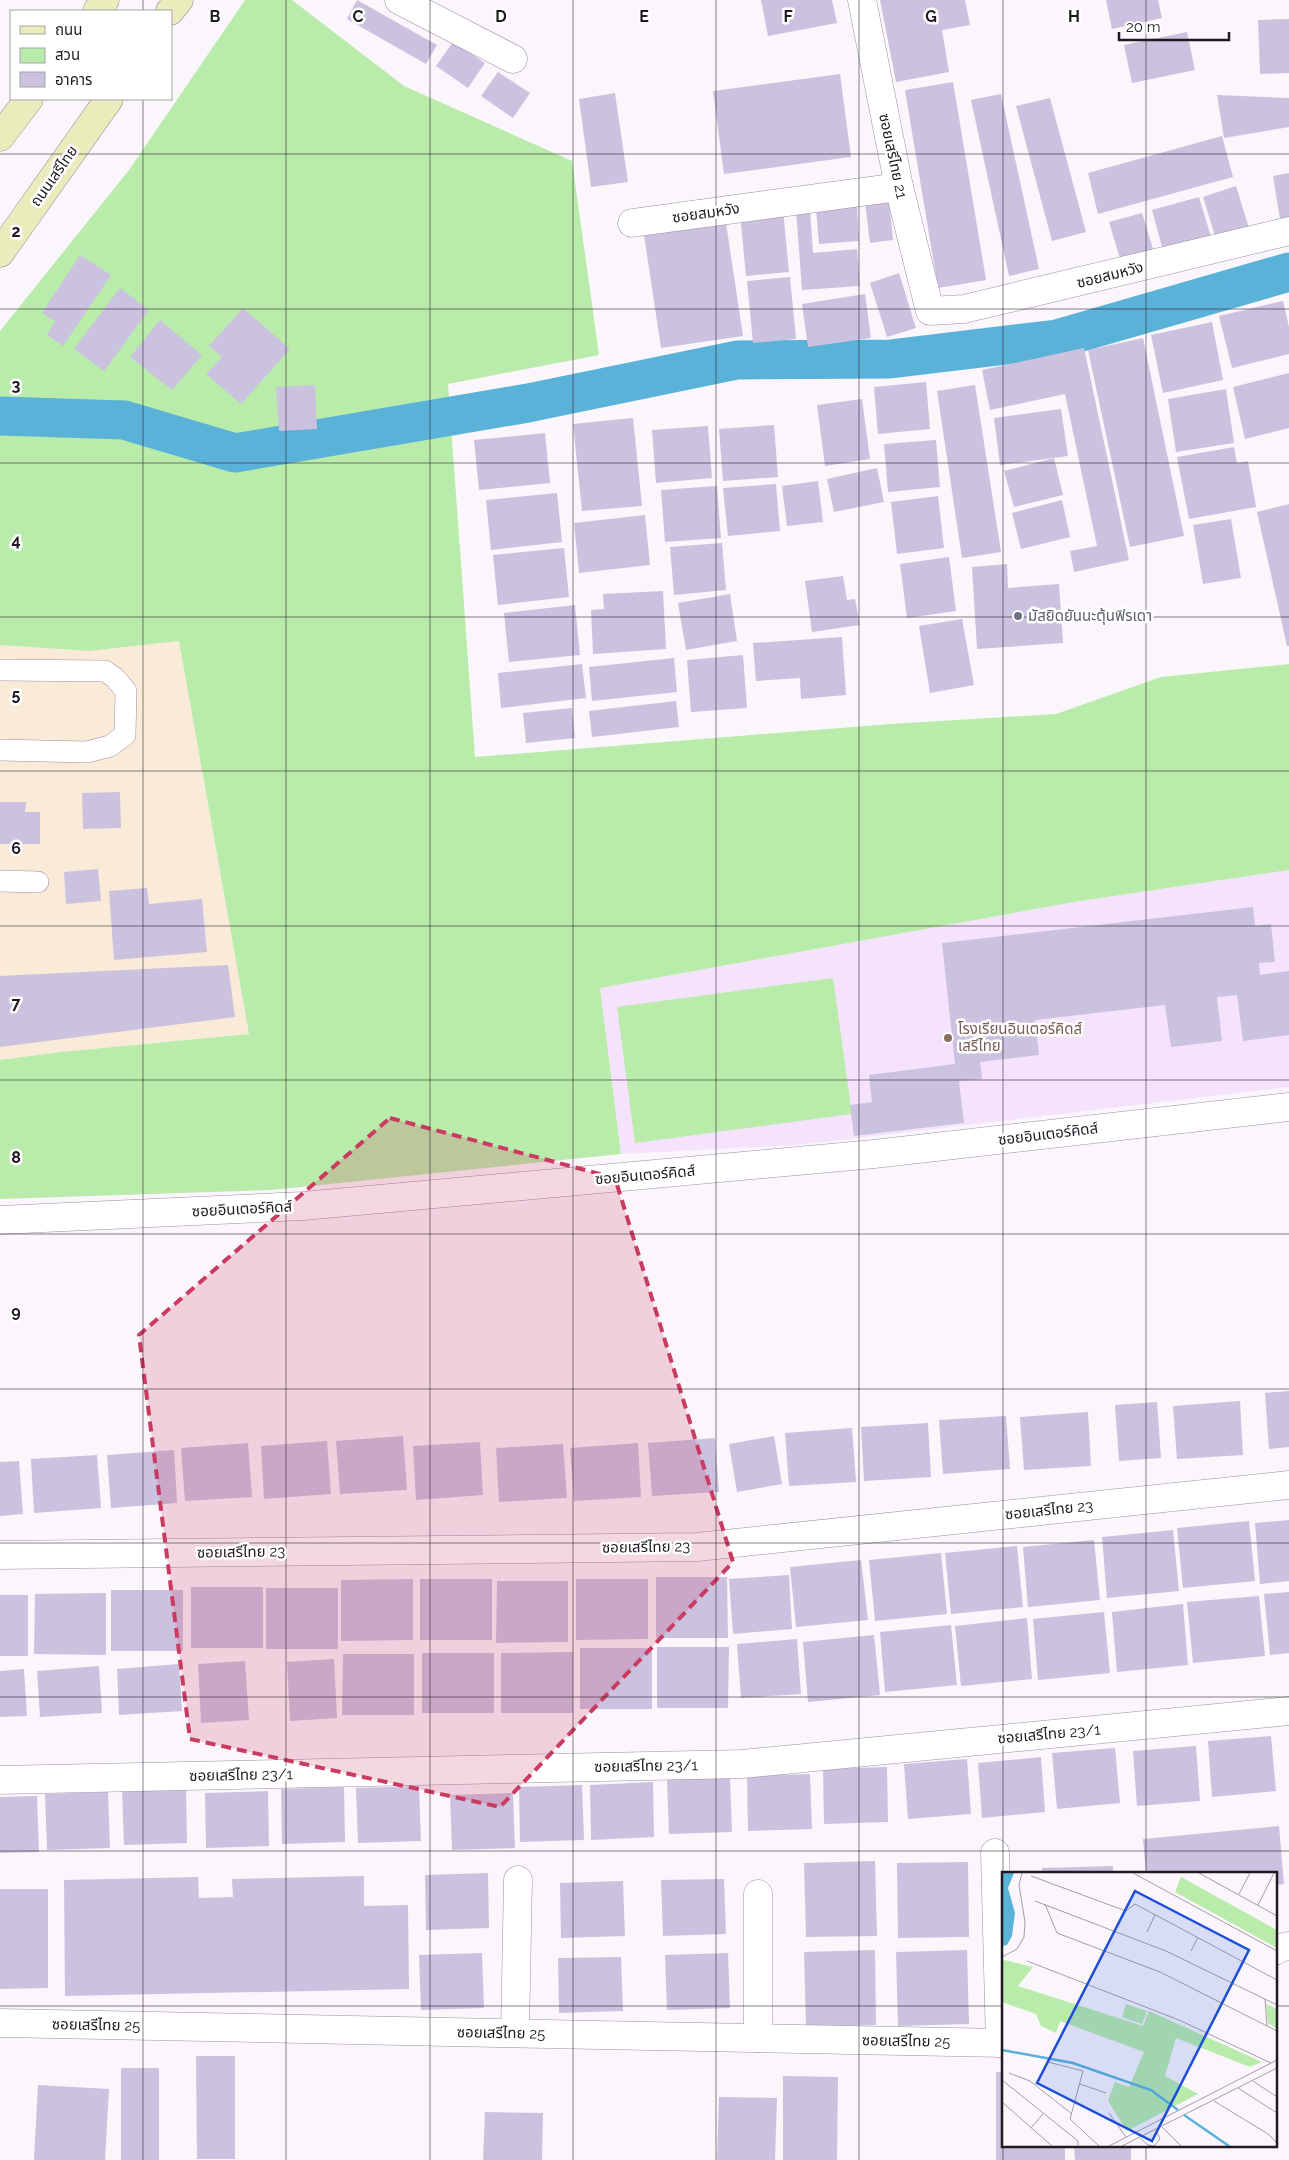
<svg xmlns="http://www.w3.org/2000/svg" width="1289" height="2160" font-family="Raleway,'Noto Sans Thai',sans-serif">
  <rect width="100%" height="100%" fill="#faf6fb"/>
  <polygon fill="#faebd8" points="179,641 249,1034 61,1052 0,1060 0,645 89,651"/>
  <polygon fill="#f5e3fe" points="1289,870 1289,1087 799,1145 621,1154 600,988 1080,901"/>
  <g fill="#b9ebaa">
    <polygon points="245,0 292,0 404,86 572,161 599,355 448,384 475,757 891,724 1056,714 1161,677 1289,664 1289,870 1080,901 600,988 621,1154 271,1190 0,1199 0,1060 61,1052 249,1034 179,641 89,651 0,645 0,331 129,170"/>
    <polygon points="833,978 852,1114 635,1143 617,1007"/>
  </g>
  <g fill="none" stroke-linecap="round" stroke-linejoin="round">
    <polyline stroke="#5bb2d9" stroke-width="39" points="0,416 124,420 235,453 528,403 737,360 890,359 1057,339 1289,272"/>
  </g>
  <g fill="#cbc2df">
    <polygon points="357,0 437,45 426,64 347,19"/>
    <polygon points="761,0 832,0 837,23 768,36"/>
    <polygon points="880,0 965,0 970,25 942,30 949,72 896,82"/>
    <polygon points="1106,0 1158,0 1162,18 1112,29"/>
    <polygon points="1289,19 1289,73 1260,74 1258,20"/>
    <polygon points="1187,32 1195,70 1132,83 1124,45"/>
    <polygon points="453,42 485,63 468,88 436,66"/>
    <polygon points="498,72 530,93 513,118 481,96"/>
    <polygon points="840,74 851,157 724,174 713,91"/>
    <polygon points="953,82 986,280 938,288 905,90"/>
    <polygon points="615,93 628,182 591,187 579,99"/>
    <polygon points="1001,94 1039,269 1009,276 971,100"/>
    <polygon points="1217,95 1289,98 1289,127 1224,138"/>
    <polygon points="1050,98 1086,232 1052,241 1016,106"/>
    <polygon points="1222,136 1233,177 1098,214 1088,173"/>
    <polygon points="1289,173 1289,223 1281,225 1273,176"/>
    <polygon points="1236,186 1249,228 1216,239 1203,197"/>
    <polygon points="1199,197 1212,240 1164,254 1152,210"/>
    <polygon points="889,199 893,240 870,243 865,202"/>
    <polygon points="857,206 859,241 819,244 816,208"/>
    <polygon points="783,209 789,272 746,276 740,213"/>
    <polygon points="796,210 810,210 813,253 857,249 860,286 802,290"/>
    <polygon points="1142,213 1155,255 1122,265 1109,222"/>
    <polygon points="726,223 743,336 661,348 644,235"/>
    <polygon points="80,255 111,275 63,346 47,335 55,321 42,313"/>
    <polygon points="899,273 916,328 887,337 870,283"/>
    <polygon points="790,277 796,339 753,343 747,281"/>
    <polygon points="120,288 149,310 104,371 74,349"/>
    <polygon points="865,294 871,338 808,347 802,304"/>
    <polygon points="1283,301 1289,327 1289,354 1232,368 1219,316"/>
    <polygon points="243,308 290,349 241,404 206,374 222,357 209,346"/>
    <polygon points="160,320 202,355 172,390 130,357"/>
    <polygon points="1212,322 1223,380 1163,393 1151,335"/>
    <polygon points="1143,338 1184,536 1130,547 1088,350"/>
    <polygon points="1084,348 1129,560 1074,572 1070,551 1097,546 1065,394 990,410 982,370"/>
    <polygon points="1289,373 1289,428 1245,439 1233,387"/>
    <polygon points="926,382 930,429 878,434 874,387"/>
    <polygon points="315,385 317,429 279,431 276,387"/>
    <polygon points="975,385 1001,552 962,558 937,391"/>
    <polygon points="1226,389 1234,443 1176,452 1168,399"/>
    <polygon points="862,399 870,459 825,466 817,405"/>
    <polygon points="1061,409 1068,456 1000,465 994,418"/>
    <polygon points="633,418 642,506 582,511 573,424"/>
    <polygon points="774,425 778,477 723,481 719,429"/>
    <polygon points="708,426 712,478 656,483 652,430"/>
    <polygon points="545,433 550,483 479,490 474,440"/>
    <polygon points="936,440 940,487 888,492 884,444"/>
    <polygon points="1234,447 1237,463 1248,461 1256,507 1189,519 1177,457"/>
    <polygon points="1054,458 1063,495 1014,507 1004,471"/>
    <polygon points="877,468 884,502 834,512 827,479"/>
    <polygon points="818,481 823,522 787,526 782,486"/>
    <polygon points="776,484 780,531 728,536 723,488"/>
    <polygon points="717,486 721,538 665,542 661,490"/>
    <polygon points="557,493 562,542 491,550 486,500"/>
    <polygon points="938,496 944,548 897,554 891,502"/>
    <polygon points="1062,500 1070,537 1021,549 1012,513"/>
    <polygon points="1289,504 1289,646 1287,646 1257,512"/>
    <polygon points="645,515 650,565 579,573 574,523"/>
    <polygon points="1231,519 1241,578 1203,584 1193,525"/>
    <polygon points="722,543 726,590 674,595 670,547"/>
    <polygon points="564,548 569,597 498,605 493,555"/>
    <polygon points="949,557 956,611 907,618 900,564"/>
    <polygon points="1007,564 1008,588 1059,584 1063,643 977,649 972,567"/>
    <polygon points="843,576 847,600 855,599 860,625 812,632 805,581"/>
    <polygon points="663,591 666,649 593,654 591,610 604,609 603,594"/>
    <polygon points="730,594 737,641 686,650 678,603"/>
    <polygon points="575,605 580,655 509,662 504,613"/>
    <polygon points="962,619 974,685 930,693 919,626"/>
    <polygon points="842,637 846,695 801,699 800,678 756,681 753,643"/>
    <polygon points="743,655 747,708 691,712 687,660"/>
    <polygon points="674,658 677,692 592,701 589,667"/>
    <polygon points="582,664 586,698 501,708 498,673"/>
    <polygon points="676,701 679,727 592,737 589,711"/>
    <polygon points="572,708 575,738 526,743 523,713"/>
    <polygon points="120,792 121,828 83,829 82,793"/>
    <polygon points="0,802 26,802 25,812 40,812 40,844 0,844"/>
    <polygon points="98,869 101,901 66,904 64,872"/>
    <polygon points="147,888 149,904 202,899 207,952 114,960 109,891"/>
    <polygon points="1253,907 1255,926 1271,924 1275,962 1259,963 1260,975 1289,971 1289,1035 1243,1041 1237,995 1217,997 1222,1041 1171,1047 1165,1005 1035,1020 1039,1055 980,1062 982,1079 959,1081 964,1123 854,1136 850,1105 872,1102 869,1075 955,1064 942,943"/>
    <polygon points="228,965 235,1017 0,1047 0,976"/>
    <polygon points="1289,1391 1289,1447 1269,1449 1265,1393"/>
    <polygon points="1240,1401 1243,1455 1177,1459 1173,1406"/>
    <polygon points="1157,1402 1161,1458 1119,1461 1115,1405"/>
    <polygon points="1088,1412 1091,1466 1024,1470 1020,1417"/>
    <polygon points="1006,1416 1010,1469 943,1474 939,1420"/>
    <polygon points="928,1423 931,1477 864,1481 861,1427"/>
    <polygon points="852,1428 856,1482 789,1486 785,1433"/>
    <polygon points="403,1436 407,1490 340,1494 336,1441"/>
    <polygon points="774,1436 782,1484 737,1492 729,1444"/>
    <polygon points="715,1438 719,1492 652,1496 648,1443"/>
    <polygon points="327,1441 331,1494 264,1499 261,1446"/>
    <polygon points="480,1442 483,1495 416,1500 413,1446"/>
    <polygon points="248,1443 252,1497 185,1501 181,1448"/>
    <polygon points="638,1443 641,1497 574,1501 570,1448"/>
    <polygon points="563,1444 567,1498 499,1502 496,1448"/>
    <polygon points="174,1450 177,1503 111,1508 107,1455"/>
    <polygon points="97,1455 101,1508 34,1513 31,1459"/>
    <polygon points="19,1461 23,1514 0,1516 0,1462"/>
    <polygon points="1289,1520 1289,1581 1260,1584 1255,1523"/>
    <polygon points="1249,1521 1255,1581 1183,1588 1177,1528"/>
    <polygon points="1173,1530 1179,1591 1107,1598 1102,1537"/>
    <polygon points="1094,1540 1100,1600 1028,1607 1023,1547"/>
    <polygon points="1017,1546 1023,1607 951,1614 945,1553"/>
    <polygon points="941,1553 947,1614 875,1621 869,1560"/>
    <polygon points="861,1560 868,1620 796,1627 790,1567"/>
    <polygon points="789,1575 792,1629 733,1634 729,1579"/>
    <polygon points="656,1577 727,1577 728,1638 656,1638"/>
    <polygon points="413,1579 413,1640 341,1641 341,1580"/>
    <rect x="420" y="1579" width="72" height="61"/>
    <polygon points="576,1579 648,1579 648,1639 576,1640"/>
    <polygon points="497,1581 568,1581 568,1642 496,1643"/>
    <rect x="191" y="1587" width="72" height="61"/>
    <rect x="266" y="1588" width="72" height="61"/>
    <rect x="111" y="1590" width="72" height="61"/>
    <polygon points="1289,1592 1289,1653 1270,1655 1264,1594"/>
    <polygon points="106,1593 106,1655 34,1654 35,1594"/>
    <rect x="0" y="1595" width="28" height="61"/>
    <polygon points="1259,1596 1265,1656 1193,1663 1187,1602"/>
    <polygon points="1183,1604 1188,1665 1117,1672 1112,1612"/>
    <polygon points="1104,1612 1110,1673 1038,1680 1033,1619"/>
    <polygon points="1027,1618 1032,1679 961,1686 955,1626"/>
    <polygon points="951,1625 957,1685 885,1692 880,1632"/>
    <polygon points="874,1635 880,1695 808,1702 803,1642"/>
    <polygon points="797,1639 801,1694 741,1698 737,1644"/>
    <polygon points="657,1647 729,1647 728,1708 657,1708"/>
    <rect x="580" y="1648" width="72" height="61"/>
    <polygon points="573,1652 573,1713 501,1713 501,1653"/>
    <rect x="422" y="1653" width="72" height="60"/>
    <polygon points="343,1654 414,1654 414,1715 342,1715"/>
    <polygon points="334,1659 337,1718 290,1721 287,1662"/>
    <polygon points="245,1661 249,1720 201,1723 198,1664"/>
    <polygon points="179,1664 182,1711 119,1715 117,1669"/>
    <polygon points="99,1666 102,1713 40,1717 37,1671"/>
    <polygon points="24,1669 27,1716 0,1717 0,1671"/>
    <polygon points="1271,1736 1276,1791 1212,1797 1208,1741"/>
    <polygon points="1196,1746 1200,1801 1137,1806 1133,1751"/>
    <polygon points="1115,1748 1120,1803 1057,1809 1052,1753"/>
    <polygon points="1041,1757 1045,1812 982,1818 978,1763"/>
    <polygon points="967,1759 971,1814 908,1819 904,1764"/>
    <polygon points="887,1767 888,1822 824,1824 823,1769"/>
    <polygon points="810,1774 812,1829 748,1831 747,1776"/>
    <polygon points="730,1777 732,1832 669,1834 667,1779"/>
    <polygon points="653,1782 654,1837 591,1840 590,1785"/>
    <polygon points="582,1785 584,1840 520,1842 519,1787"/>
    <polygon points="419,1786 421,1841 358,1843 356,1788"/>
    <polygon points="344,1787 345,1842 282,1844 281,1789"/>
    <polygon points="186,1788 187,1843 124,1845 122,1789"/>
    <polygon points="268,1791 269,1846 206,1848 205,1793"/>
    <polygon points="108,1792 110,1848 47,1850 45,1794"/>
    <polygon points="513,1793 515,1848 452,1850 450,1795"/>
    <polygon points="37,1796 39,1852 0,1853 0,1797"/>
    <polygon points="1279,1826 1284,1884 1275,1885 1275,1874 1146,1874 1143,1839"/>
    <polygon points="875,1861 877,1936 806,1937 804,1863"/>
    <polygon points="968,1862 969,1937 898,1938 897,1863"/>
    <polygon points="1113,1866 1113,1874 1042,1874 1042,1868"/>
    <polygon points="488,1873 489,1928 426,1930 425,1875"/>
    <polygon points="364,1876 364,1906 408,1905 409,1989 65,1996 64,1880 198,1877 199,1898 233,1897 232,1879"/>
    <polygon points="724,1879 726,1934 663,1936 661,1880"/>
    <polygon points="623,1881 625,1936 561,1938 560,1883"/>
    <polygon points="0,1889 48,1889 48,1988 0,1989"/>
    <polygon points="875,1950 876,2025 806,2027 804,1952"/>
    <polygon points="967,1950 969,2024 898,2026 896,1952"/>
    <polygon points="482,1953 484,2008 421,2010 419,1955"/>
    <polygon points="728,1953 730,2008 667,2010 665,1955"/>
    <polygon points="621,1957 623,2011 559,2013 558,1958"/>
    <polygon points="196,2056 235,2056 235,2159 197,2159"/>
    <rect x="121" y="2068" width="38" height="92"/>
    <polygon points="996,2072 1003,2072 1003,2146 1065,2146 1065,2160 996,2160"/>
    <polygon points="783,2076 838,2077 837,2160 783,2160"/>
    <polygon points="38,2085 109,2089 105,2160 34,2160"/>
    <polygon points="719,2097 777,2098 775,2160 717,2160"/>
    <polygon points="485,2112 543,2113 542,2160 483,2160"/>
    <polygon points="1074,2146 1131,2146 1131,2160 1075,2160"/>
  </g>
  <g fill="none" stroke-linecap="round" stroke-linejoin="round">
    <defs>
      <g id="lane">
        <polyline points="0,670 105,671 115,678 126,691 125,735 110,746 87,752 0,750"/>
        <polyline points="0,881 38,882"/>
      </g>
      <g id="street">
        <polyline points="399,0 513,59"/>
        <polyline points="862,0 899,187 930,311 964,309 1289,231"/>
        <polyline points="632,223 899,187"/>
        <polyline points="0,1220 303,1206 874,1154 1289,1107"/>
        <polyline points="0,1555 697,1547 1289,1485"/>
        <polyline points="0,1780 742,1764 1289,1711"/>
        <polyline points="995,1853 1000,2043"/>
        <polyline points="1275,1951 1279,1948 1289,1946"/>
        <polyline points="0,2023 1003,2043"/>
        <polyline points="515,2033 518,1880"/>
        <polyline points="758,2038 758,1894"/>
      </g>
      <g id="secondary">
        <polyline points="97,11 105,0"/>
        <polyline points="170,11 179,0"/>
        <polyline points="0,137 29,99"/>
        <polyline points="0,253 109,99"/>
      </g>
    </defs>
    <use href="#lane" stroke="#9e8da6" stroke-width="22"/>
    <use href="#street" stroke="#9e8da6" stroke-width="29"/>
    <use href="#secondary" stroke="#9e8da6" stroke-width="29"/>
    <use href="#lane" stroke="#fff" stroke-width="21"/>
    <use href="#street" stroke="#fff" stroke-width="28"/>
    <use href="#secondary" stroke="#eaecbc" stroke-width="28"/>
  </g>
  <path fill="#ca3b62" fill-opacity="0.2" stroke="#ca3b62" stroke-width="4" stroke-dasharray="10 6" stroke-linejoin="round" d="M390,1118L615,1178L733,1562L500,1807L190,1739L139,1335Z"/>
  <path fill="none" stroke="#201922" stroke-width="1" stroke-opacity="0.55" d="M143,0V11M286,0V2160M430,0V2160M573,0V2160M716,0V2160M859,0V2160M1003,0V2160M1146,0V1874M143,99V2160M0,154H1289M0,309H1289M0,463H1289M0,617H1289M0,771H1289M0,926H1289M0,1080H1289M0,1234H1289M0,1389H1289M0,1543H1289M0,1697H1289M0,1851H1289M0,2006H1003M1275,2006H1289M1146,2146V2160"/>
  <circle fill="#6b7280" stroke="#fff" stroke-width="2" cx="1018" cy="616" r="5"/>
  <circle fill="#8d6e63" stroke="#fff" stroke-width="2" cx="948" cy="1038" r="5"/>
  <g text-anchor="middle" stroke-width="5" stroke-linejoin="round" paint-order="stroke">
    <g font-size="15" fill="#201922" stroke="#fff">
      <text transform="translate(893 156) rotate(78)" y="5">ซอยเสรีไทย 21</text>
      <text transform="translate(54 176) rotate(-55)" y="5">ถนนเสรีไทย</text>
      <text transform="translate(706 213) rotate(-8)" y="5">ซอยสมหวัง</text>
      <text transform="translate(1110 275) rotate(-14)" y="5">ซอยสมหวัง</text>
      <text transform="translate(1048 1134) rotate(-7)" y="5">ซอยอินเตอร์คิดส์</text>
      <text transform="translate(645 1175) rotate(-5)" y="5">ซอยอินเตอร์คิดส์</text>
      <text transform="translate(242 1209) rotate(-3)" y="5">ซอยอินเตอร์คิดส์</text>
      <text transform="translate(1049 1510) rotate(-6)" y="5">ซอยเสรีไทย 23</text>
      <text transform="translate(646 1547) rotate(-1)" y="5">ซอยเสรีไทย 23</text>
      <text transform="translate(241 1552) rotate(-1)" y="5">ซอยเสรีไทย 23</text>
      <text transform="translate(1049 1734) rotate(-5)" y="5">ซอยเสรีไทย 23/1</text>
      <text transform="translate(646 1766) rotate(-1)" y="5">ซอยเสรีไทย 23/1</text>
      <text transform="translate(241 1775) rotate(-1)" y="5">ซอยเสรีไทย 23/1</text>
      <text transform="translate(96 2025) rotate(1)" y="5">ซอยเสรีไทย 25</text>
      <text transform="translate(501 2033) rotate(1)" y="5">ซอยเสรีไทย 25</text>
      <text transform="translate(906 2041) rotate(1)" y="5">ซอยเสรีไทย 25</text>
    </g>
    <g font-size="15" fill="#5b616d" stroke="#fff" text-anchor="start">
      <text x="1028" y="621">มัสยิดยันนะตุ้นฟิรเดา</text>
    </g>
    <g font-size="15" fill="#785e54" stroke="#fff" text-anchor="start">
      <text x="958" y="1034">โรงเรียนอินเตอร์คิดส์<tspan x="958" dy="17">เสรีไทย</tspan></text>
    </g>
  </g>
  <g transform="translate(1002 1872)">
    <rect width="275" height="275" fill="#faf6fb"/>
    <path d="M179,5L275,58V76L173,20ZM3,88L31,95L16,114L141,154L147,139L260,190L248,195L174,166L163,204L196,222L125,259L106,229L113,210L127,215L142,180L58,149L54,161L39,154L34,142L0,130V89ZM124,132L145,139L140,152L120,145ZM264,132L275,137V157L266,151Z" fill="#b9ebaa"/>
    <path d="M0,1H12L6,16L13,41L10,64L5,73L0,74Z" fill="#5bb2d9"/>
    <path fill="none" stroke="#5bb2d9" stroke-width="2.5" d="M0,178L71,191L149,218L176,238M182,243L227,274"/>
    <path fill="none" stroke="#a39ea4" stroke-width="1" d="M131,1L275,79M197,1L275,44M29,4L124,39L133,32L275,108M237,22L248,1M33,29L164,79L275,133M43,32L55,61L158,100L275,159M256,33L272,1M145,60L153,43M189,79L196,65M0,85L15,77L22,65L23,50L17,13L20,1M25,89L177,148L269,191M263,127L265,154M46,190L81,199L68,247L97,274M7,201L28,209L70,242M0,208L76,269V274M251,209L275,225M78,212L104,221M236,216L275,241M212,229L266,262L275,271M0,230L50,274M107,241L124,265M160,255L179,274M29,256L41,242M138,266L146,273L152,274L158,267L154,258M107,274L275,188M120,274L275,196"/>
    <path fill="#1d4ed8" fill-opacity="0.15" stroke="#1d4ed8" stroke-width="2.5" d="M133,19L247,78L150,269L35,211Z"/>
    <rect width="275" height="275" fill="none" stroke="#201922" stroke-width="2.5"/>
  </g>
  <g font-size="16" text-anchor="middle" font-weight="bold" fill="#201922" stroke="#fff" stroke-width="5" stroke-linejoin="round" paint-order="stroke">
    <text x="215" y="22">B</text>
    <text x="358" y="22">C</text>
    <text x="501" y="22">D</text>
    <text x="644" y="22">E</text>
    <text x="788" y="22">F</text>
    <text x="931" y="22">G</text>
    <text x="1074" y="22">H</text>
    <text x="16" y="237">2</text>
    <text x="16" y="391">3</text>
    <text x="16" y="546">4</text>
    <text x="16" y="700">5</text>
    <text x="16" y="854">6</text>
    <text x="16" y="1009">7</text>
    <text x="16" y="1163">8</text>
    <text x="16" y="1317">9</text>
  </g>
  <rect x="10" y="10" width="162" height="90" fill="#ffffff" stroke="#a6a3a7"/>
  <rect x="20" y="26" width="25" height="8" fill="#eaecbc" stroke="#a6a3a7"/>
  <text x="55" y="35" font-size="15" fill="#201922">ถนน</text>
  <rect x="20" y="48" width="25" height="15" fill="#b9ebaa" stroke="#a6a3a7"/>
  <text x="55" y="60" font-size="15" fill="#201922">สวน</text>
  <rect x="20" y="72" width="25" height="15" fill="#cbc2df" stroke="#a6a3a7"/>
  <text x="55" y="85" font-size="15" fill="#201922">อาคาร</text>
  <path d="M1119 32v8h110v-8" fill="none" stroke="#201922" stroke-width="2.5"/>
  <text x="1126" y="32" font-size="15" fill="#201922" stroke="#ffffff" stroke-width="4" paint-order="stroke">20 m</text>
</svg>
